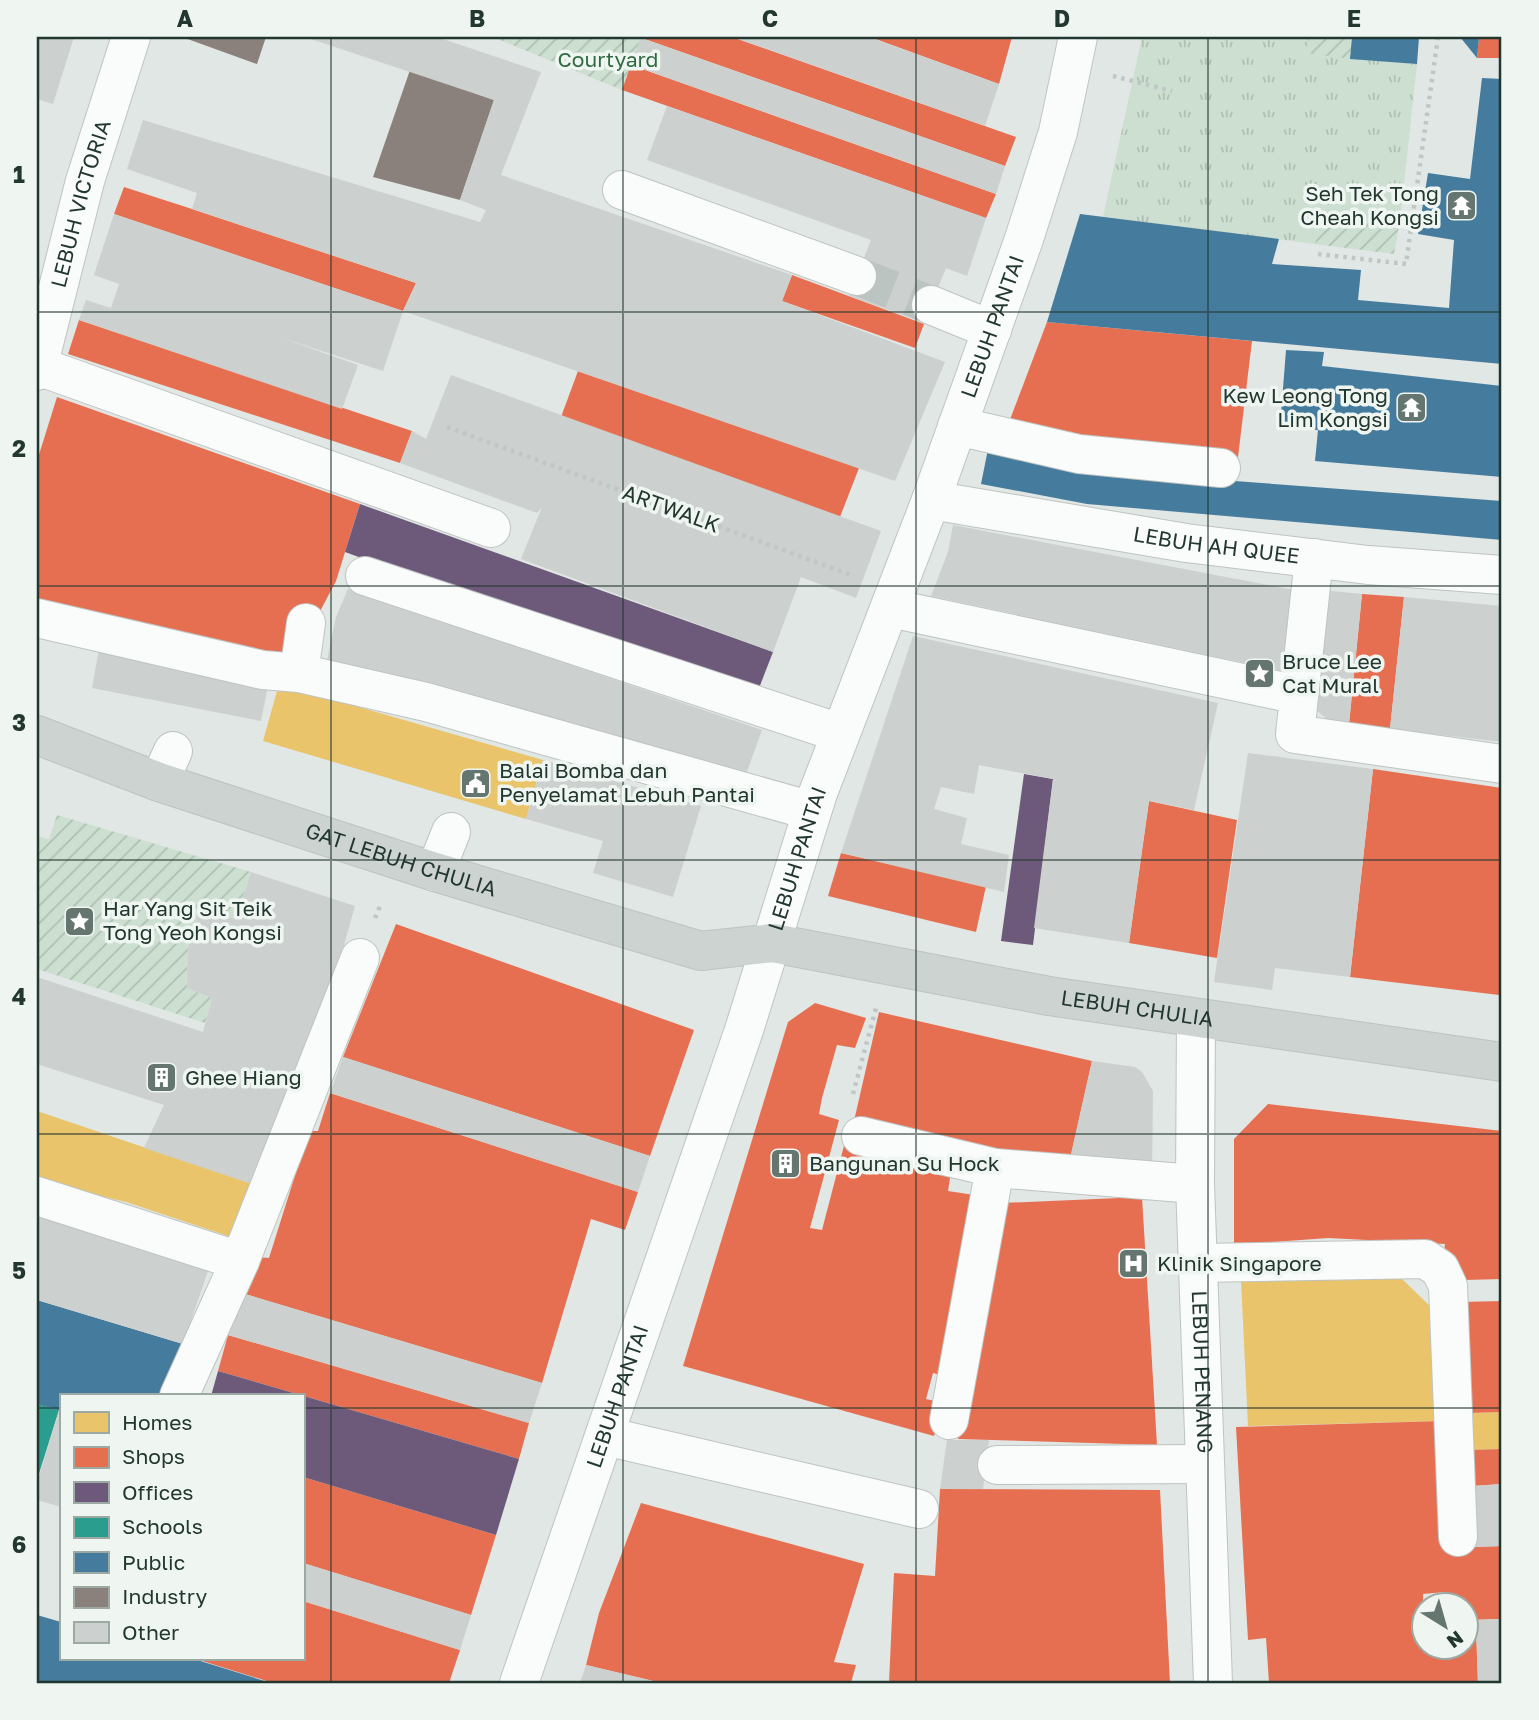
<svg xmlns="http://www.w3.org/2000/svg" width="1539" height="1720" font-family="'Golos Text',sans-serif">
  <defs>
    <pattern id="grass-tufts" width="24" height="20" patternUnits="userSpaceOnUse" patternTransform="scale(1.75)"><rect width="24" height="20" fill="#ccdfd0"/><path d="M3 7l-1-3M5 7V3M7 7l1-3M15 17l-1-3M17 17v-4M19 17l1-3" fill="none" stroke="#afc0b3"/></pattern>
    <pattern id="garden-furrows" width="10" height="10" patternUnits="userSpaceOnUse" patternTransform="scale(1.75)"><rect width="10" height="10" fill="#ccdfd0"/><path d="M-1 1l2-2M0 10L10 0M9 11l2-2" fill="none" stroke="#afc0b3"/></pattern>
  </defs>
  <rect width="100%" height="100%" fill="#e1e7e4"/>
  <polygon fill="url(#grass-tufts)" points="1142,37 1308,37 1306,53 1417,64 1400,221 1323,212 1315,244 1103,217"/>
  <g fill="url(#garden-furrows)">
    <polygon points="493,37 639,37 641,38 622,90"/>
    <polygon points="1308,37 1352,37 1350,59 1306,53"/>
    <polygon points="1323,212 1400,221 1394,254 1315,244"/>
    <polygon points="57,815 251,872 236,919 200,909 188,948 187,988 212,998 205,1023 37,969 37,836 49,839"/>
  </g>
  <g fill="#e9c46a">
    <polygon points="279,684 543,760 526,819 263,741"/>
    <polygon points="37,1111 261,1187 243,1241 126,1202 37,1181"/>
    <polygon points="1399,1276 1436,1312 1442,1421 1248,1426 1241,1280"/>
    <polygon points="1502,1412 1502,1449 1470,1450 1468,1413"/>
  </g>
  <g fill="#e76f51">
    <polygon points="639,37 732,37 1016,137 1005,166"/>
    <polygon points="870,37 1012,37 999,84"/>
    <polygon points="1479,37 1502,37 1502,58 1477,58"/>
    <polygon points="631,65 996,194 986,218 622,90"/>
    <polygon points="124,187 192,209 416,283 403,311 114,214"/>
    <polygon points="792,275 924,324 915,348 782,301"/>
    <polygon points="79,320 412,431 400,463 68,354"/>
    <polygon points="1047,322 1252,341 1238,457 1006,430"/>
    <polygon points="578,371 859,468 840,517 561,417"/>
    <polygon points="57,397 360,504 336,581 317,617 283,657 37,604 37,461"/>
    <polygon points="1362,594 1404,597 1390,729 1349,724"/>
    <polygon points="1373,769 1502,788 1502,963 1499,995 1350,977"/>
    <polygon points="1149,801 1237,820 1217,958 1129,943"/>
    <polygon points="841,853 986,886 976,932 828,896"/>
    <polygon points="396,924 694,1030 650,1156 343,1057"/>
    <polygon points="815,1003 866,1018 855,1048 837,1045 822,1098 819,1114 839,1120 810,1228 822,1230 846,1138 952,1165 948,1191 974,1195 947,1377 933,1373 926,1399 944,1403 934,1436 683,1366 788,1022"/>
    <polygon points="879,1012 1092,1061 1068,1168 854,1121"/>
    <polygon points="330,1093 638,1192 625,1230 591,1219 542,1383 245,1294 256,1257 269,1258 309,1131 318,1131"/>
    <polygon points="1268,1104 1502,1131 1502,1279 1465,1280 1443,1261 1445,1244 1328,1238 1234,1245 1234,1139"/>
    <polygon points="1142,1197 1157,1445 958,1439 1002,1203"/>
    <polygon points="1502,1301 1502,1412 1468,1413 1460,1302"/>
    <polygon points="228,1335 529,1423 519,1459 218,1371"/>
    <polygon points="1442,1421 1439,1514 1442,1548 1502,1546 1502,1619 1466,1620 1466,1604 1446,1604 1445,1592 1423,1594 1424,1646 1466,1646 1466,1631 1476,1630 1478,1683 1269,1683 1266,1638 1248,1640 1236,1427"/>
    <polygon points="1502,1449 1502,1484 1473,1486 1470,1450"/>
    <polygon points="303,1477 496,1535 471,1615 303,1563"/>
    <polygon points="940,1489 1160,1490 1170,1683 889,1683 894,1573 935,1576"/>
    <polygon points="641,1503 864,1564 834,1662 856,1665 851,1683 662,1683 586,1665 599,1613"/>
    <polygon points="303,1601 460,1650 449,1683 273,1683 196,1659 303,1659"/>
  </g>
  <g fill="#6d597a">
    <polygon points="360,504 773,652 754,701 345,552"/>
    <polygon points="1024,774 1053,779 1033,945 1001,941"/>
    <polygon points="218,1371 519,1459 496,1535 303,1477 303,1396 211,1396"/>
  </g>
  <polygon fill="#2a9d8f" points="37,1404 59,1410 37,1480"/>
  <g fill="#457b9d">
    <polygon points="1352,37 1419,37 1417,64 1350,59"/>
    <polygon points="1460,37 1479,37 1477,58"/>
    <polygon points="1482,78 1502,79 1502,364 1047,322 1080,214 1279,239 1272,264 1361,270 1358,300 1449,308 1454,240 1418,234 1428,173 1470,179"/>
    <polygon points="1286,350 1324,352 1322,366 1502,386 1502,477 1315,461 1318,430 1280,427"/>
    <polygon points="988,449 1167,476 1502,501 1502,540 1087,504 981,484"/>
    <polygon points="37,1300 183,1344 168,1396 61,1396 61,1411 37,1404"/>
    <polygon points="37,1615 61,1622 61,1659 194,1659 271,1683 37,1683"/>
  </g>
  <g fill="#8a817c">
    <polygon points="182,37 266,37 257,64"/>
    <polygon points="410,70 494,100 460,200 373,177"/>
  </g>
  <g fill="#ccd0ce">
    <polygon points="37,37 74,37 53,104 37,99"/>
    <polygon points="305,37 437,37 541,72 501,175 792,275 782,301 945,362 895,481 403,311 416,283 192,209 197,193 127,169 143,120 480,222 486,210 460,200 494,100"/>
    <polygon points="733,37 869,37 999,84 985,126"/>
    <polygon points="641,38 1005,166 996,194 631,65"/>
    <polygon points="667,106 986,218 967,276 946,268 924,323 849,296 871,240 647,160"/>
    <polygon points="114,214 403,311 383,371 279,337 358,365 342,409 79,320 86,300 111,308 119,284 94,275"/>
    <polygon points="451,375 881,531 856,598 801,577 773,652 521,559 542,507 537,513 400,463 412,431 426,439"/>
    <polygon points="953,525 1294,590 1282,671 931,596 948,552"/>
    <polygon points="348,589 762,730 741,788 327,661 336,617"/>
    <polygon points="1322,590 1362,594 1349,724 1329,721 1316,710"/>
    <polygon points="1404,597 1502,606 1502,742 1390,729"/>
    <polygon points="913,636 1218,703 1194,810 1149,801 1129,943 1034,928 1053,779 979,765 974,794 941,787 934,809 967,818 961,844 1009,855 1004,892 841,853"/>
    <polygon points="99,649 268,685 261,721 92,688"/>
    <polygon points="1248,753 1373,769 1350,977 1275,968 1272,990 1214,982"/>
    <polygon points="543,760 701,806 673,897 593,873 603,841 526,819"/>
    <polygon points="251,872 355,906 310,1066 261,1187 144,1148 164,1105 37,1064 37,977 203,1032 212,998 187,988 188,948 200,908 236,919"/>
    <polygon points="343,1057 650,1156 638,1192 330,1093"/>
    <polygon points="1092,1061 1135,1067 1142,1072 1153,1091 1152,1173 1068,1168"/>
    <polygon points="37,1205 212,1259 183,1344 37,1300"/>
    <polygon points="245,1294 542,1383 529,1423 228,1335"/>
    <polygon points="59,1410 61,1411 61,1507 37,1500 37,1483"/>
    <polygon points="947,1440 989,1440 983,1489 940,1489"/>
    <polygon points="1502,1484 1502,1546 1476,1547 1473,1486"/>
    <polygon points="303,1563 471,1615 460,1650 303,1601"/>
    <polygon points="1502,1619 1502,1683 1478,1683 1476,1620"/>
    <polygon points="586,1665 657,1682 657,1683 580,1683"/>
  </g>
  <g fill="none" stroke-linecap="round" stroke-linejoin="round">
    <polyline stroke="#bbc4c0" stroke-width="38" stroke-dasharray="38 19" stroke-linecap="butt" points="857,276 931,305"/>
    <defs>
      <g id="minor">
        <polyline points="622,190 857,276"/>
        <polyline points="931,305 992,330"/>
        <polyline points="38,366 491,528"/>
        <path id="s1" d="M37,371L85,181L131,37"/>
        <polyline points="957,426 1079,454 1221,468"/>
        <path id="s2" d="M931,500L1186,543L1368,565L1502,575"/>
        <polyline points="1314,558 1295,734 1502,764"/>
        <polyline points="365,576 840,733"/>
        <polyline points="890,608 1299,695"/>
        <polyline points="37,618 263,670 299,673 426,702 812,811"/>
        <polyline points="299,673 306,623"/>
        <polyline points="159,782 173,751"/>
        <polyline points="435,872 451,832"/>
        <path id="s3" d="M1196,1018L1195,1184L1213,1683"/>
        <polyline points="861,1136 995,1168 1195,1184"/>
        <polyline points="37,1196 240,1261"/>
        <polyline points="1198,1263 1425,1259 1440,1269 1448,1286 1458,1537"/>
        <polyline points="179,1396 240,1261 360,958"/>
        <polyline points="949,1420 995,1168"/>
        <polyline points="605,1436 919,1509"/>
        <polyline points="997,1465 1205,1464"/>
        <path id="s4" d="M519,1683L744,1030L818,793L931,500L1024,239L1058,132L1078,37"/>
      </g>
      <g id="major">
        <path id="s5" d="M37,735L159,782L435,872L701,951L773,943L1049,996L1502,1062"/>
      </g>
    </defs>
    <use href="#minor" stroke="#bec4c1" stroke-width="40"/>
    <use href="#major" stroke="#bcc3c0" stroke-width="40"/>
    <g stroke="#bfc7c4" stroke-width="4.5" stroke-dasharray="3.5 5" stroke-linecap="butt">
      <polyline points="1113,76 1172,91"/>
      <polyline points="1318,254 1406,264 1438,37"/>
      <polyline points="447,427 854,576"/>
      <polyline points="375,918 381,904"/>
      <polyline points="853,1094 876,1008"/>
    </g>
    <use href="#minor" stroke="#fafbfb" stroke-width="38"/>
    <use href="#major" stroke="#cdd3d1" stroke-width="38"/>
  </g>
  <path fill="none" stroke="#223730" stroke-width="2" stroke-opacity="0.55" d="M331,37V1683M623,37V1683M916,37V1683M1208,37V1683M37,312H1502M37,586H1502M37,860H1502M37,1134H1502M37,1408H61M303,1408H1502"/>
  <defs>
    <symbol id="temple-square" viewBox="-11 -11 22 22"><rect x="-9" y="-9" width="18" height="18" rx="4" fill="#65756f" stroke="#eff6f2"/><path d="M0-6L5-2H3V0L6.5 2.5H4V6H1.5V3h-3V6H-4V2.5H-6.5L-3 0V-2H-5Z" fill="#fff"/></symbol>
    <symbol id="sight-square" viewBox="-11 -11 22 22"><rect x="-9" y="-9" width="18" height="18" rx="4" fill="#65756f" stroke="#eff6f2"/><path d="M0-6L1.8-2.2L6-1.7L2.9 1.2L3.7 5.4L0 3.3L-3.7 5.4L-2.9 1.2L-6-1.7L-1.8-2.2Z" fill="#fff"/></symbol>
    <symbol id="civic-square" viewBox="-11 -11 22 22"><rect x="-9" y="-9" width="18" height="18" rx="4" fill="#65756f" stroke="#eff6f2"/><path d="M-.6-6.5H3V-4.5H.6V-3L4-1V1h2V6H-6V1h2V-1L-.6-3ZM-1.2 2.5V6h2.4V2.5Z" fill="#fff"/></symbol>
    <symbol id="building-square" viewBox="-11 -11 22 22"><rect x="-9" y="-9" width="18" height="18" rx="4" fill="#65756f" stroke="#eff6f2"/><path d="M-4-6H4V6H1V3H-1V6H-4ZM-2.5-4.3h1.7v1.8h-1.7ZM.8-4.3h1.7v1.8H.8ZM-2.5-1h1.7V.8h-1.7ZM.8-1h1.7V.8H.8Z" fill="#fff"/></symbol>
    <symbol id="hospital-square" viewBox="-11 -11 22 22"><rect x="-9" y="-9" width="18" height="18" rx="4" fill="#65756f" stroke="#eff6f2"/><path d="M-5-5h3v3.5h4V-5h3V5h-3V1.5h-4V5h-3Z" fill="#fff"/></symbol>
  </defs>
  <g fill-rule="evenodd">
    <use href="#temple-square" x="1444" y="188" width="35" height="35"/>
    <use href="#temple-square" x="1394" y="390" width="35" height="35"/>
    <use href="#sight-square" x="1242" y="656" width="35" height="35"/>
    <use href="#civic-square" x="458" y="766" width="35" height="35"/>
    <use href="#sight-square" x="62" y="904" width="35" height="35"/>
    <use href="#building-square" x="144" y="1060" width="35" height="35"/>
    <use href="#building-square" x="768" y="1146" width="35" height="35"/>
    <use href="#hospital-square" x="1116" y="1246" width="35" height="35"/>
  </g>
  <g text-anchor="middle" stroke-width="7" stroke-linejoin="round" paint-order="stroke">
    <g font-size="21" fill="#316a42" stroke="#eff6f2">
      <text x="608" y="67">Courtyard</text>
    </g>
    <g font-size="21" fill="#223730" stroke="#eff6f2" text-anchor="start">
      <text x="1439" y="201" text-anchor="end">Seh Tek Tong<tspan x="1439" dy="24">Cheah Kongsi</tspan></text>
      <text x="1388" y="403" text-anchor="end">Kew Leong Tong<tspan x="1388" dy="24">Lim Kongsi</tspan></text>
      <text x="1282" y="669">Bruce Lee<tspan x="1282" dy="24">Cat Mural</tspan></text>
      <text x="499" y="778">Balai Bomba dan<tspan x="499" dy="24">Penyelamat Lebuh Pantai</tspan></text>
      <text x="103" y="916">Har Yang Sit Teik<tspan x="103" dy="24">Tong Yeoh Kongsi</tspan></text>
      <text x="185" y="1085">Ghee Hiang</text>
      <text x="809" y="1171">Bangunan Su Hock</text>
      <text x="1157" y="1271">Klinik Singapore</text>
    </g>
    <g font-size="21" fill="#223730" stroke="#eff6f2">
      <text dy="7" stroke="none"><textPath href="#s1" startOffset="173">LEBUH VICTORIA</textPath></text>
      <text dy="7" stroke="none"><textPath href="#s4" startOffset="1437">LEBUH PANTAI</textPath></text>
      <text transform="translate(671 509) rotate(20)" y="7">ARTWALK</text>
      <text dy="7" stroke="none"><textPath href="#s2" startOffset="289">LEBUH AH QUEE</textPath></text>
      <text dy="7" stroke="none"><textPath href="#s5" startOffset="385">GAT LEBUH CHULIA</textPath></text>
      <text dy="7" stroke="none"><textPath href="#s4" startOffset="870">LEBUH PANTAI</textPath></text>
      <text dy="7" stroke="none"><textPath href="#s5" startOffset="1141">LEBUH CHULIA</textPath></text>
      <text dy="7" stroke="none"><textPath href="#s3" startOffset="354">LEBUH PENANG</textPath></text>
      <text dy="7" stroke="none"><textPath href="#s4" startOffset="303">LEBUH PANTAI</textPath></text>
    </g>
  </g>
  <rect width="1539" height="1720" fill="none" stroke="#eff6f2" stroke-width="77"/>
  <rect x="60" y="1394" width="245" height="266" fill="#eff6f2" stroke="#9daaa4" stroke-width="2"/>
  <rect x="74" y="1412" width="35" height="21" fill="#e9c46a" stroke="#9daaa4" stroke-width="2"/>
  <text x="122" y="1430" font-size="21" fill="#223730">Homes</text>
  <rect x="74" y="1447" width="35" height="21" fill="#e76f51" stroke="#9daaa4" stroke-width="2"/>
  <text x="122" y="1464" font-size="21" fill="#223730">Shops</text>
  <rect x="74" y="1482" width="35" height="21" fill="#6d597a" stroke="#9daaa4" stroke-width="2"/>
  <text x="122" y="1500" font-size="21" fill="#223730">Offices</text>
  <rect x="74" y="1517" width="35" height="21" fill="#2a9d8f" stroke="#9daaa4" stroke-width="2"/>
  <text x="122" y="1534" font-size="21" fill="#223730">Schools</text>
  <rect x="74" y="1552" width="35" height="21" fill="#457b9d" stroke="#9daaa4" stroke-width="2"/>
  <text x="122" y="1570" font-size="21" fill="#223730">Public</text>
  <rect x="74" y="1587" width="35" height="21" fill="#8a817c" stroke="#9daaa4" stroke-width="2"/>
  <text x="122" y="1604" font-size="21" fill="#223730">Industry</text>
  <rect x="74" y="1622" width="35" height="21" fill="#ccd0ce" stroke="#9daaa4" stroke-width="2"/>
  <text x="122" y="1640" font-size="21" fill="#223730">Other</text>
  <g transform="translate(1445 1626) rotate(143)"><circle r="33" fill="#eff6f2" stroke="#9daaa4" stroke-width="2"/>
  <path d="M0-5L12 26L0 18L-12 26Z" fill="#65756f"/>
  <text y="-10" font-size="19" font-weight="bold" text-anchor="middle" fill="#223730">N</text>
  </g>
  <rect x="38" y="38" width="1462" height="1644" fill="none" stroke="#223730" stroke-width="2.5"/>
  <g font-size="23" text-anchor="middle" font-weight="bold" fill="#223730">
    <text x="185" y="27">A</text>
    <text x="477" y="27">B</text>
    <text x="770" y="27">C</text>
    <text x="1062" y="27">D</text>
    <text x="1354" y="27">E</text>
    <text x="19" y="183">1</text>
    <text x="19" y="457">2</text>
    <text x="19" y="731">3</text>
    <text x="19" y="1005">4</text>
    <text x="19" y="1279">5</text>
    <text x="19" y="1553">6</text>
  </g>
</svg>
